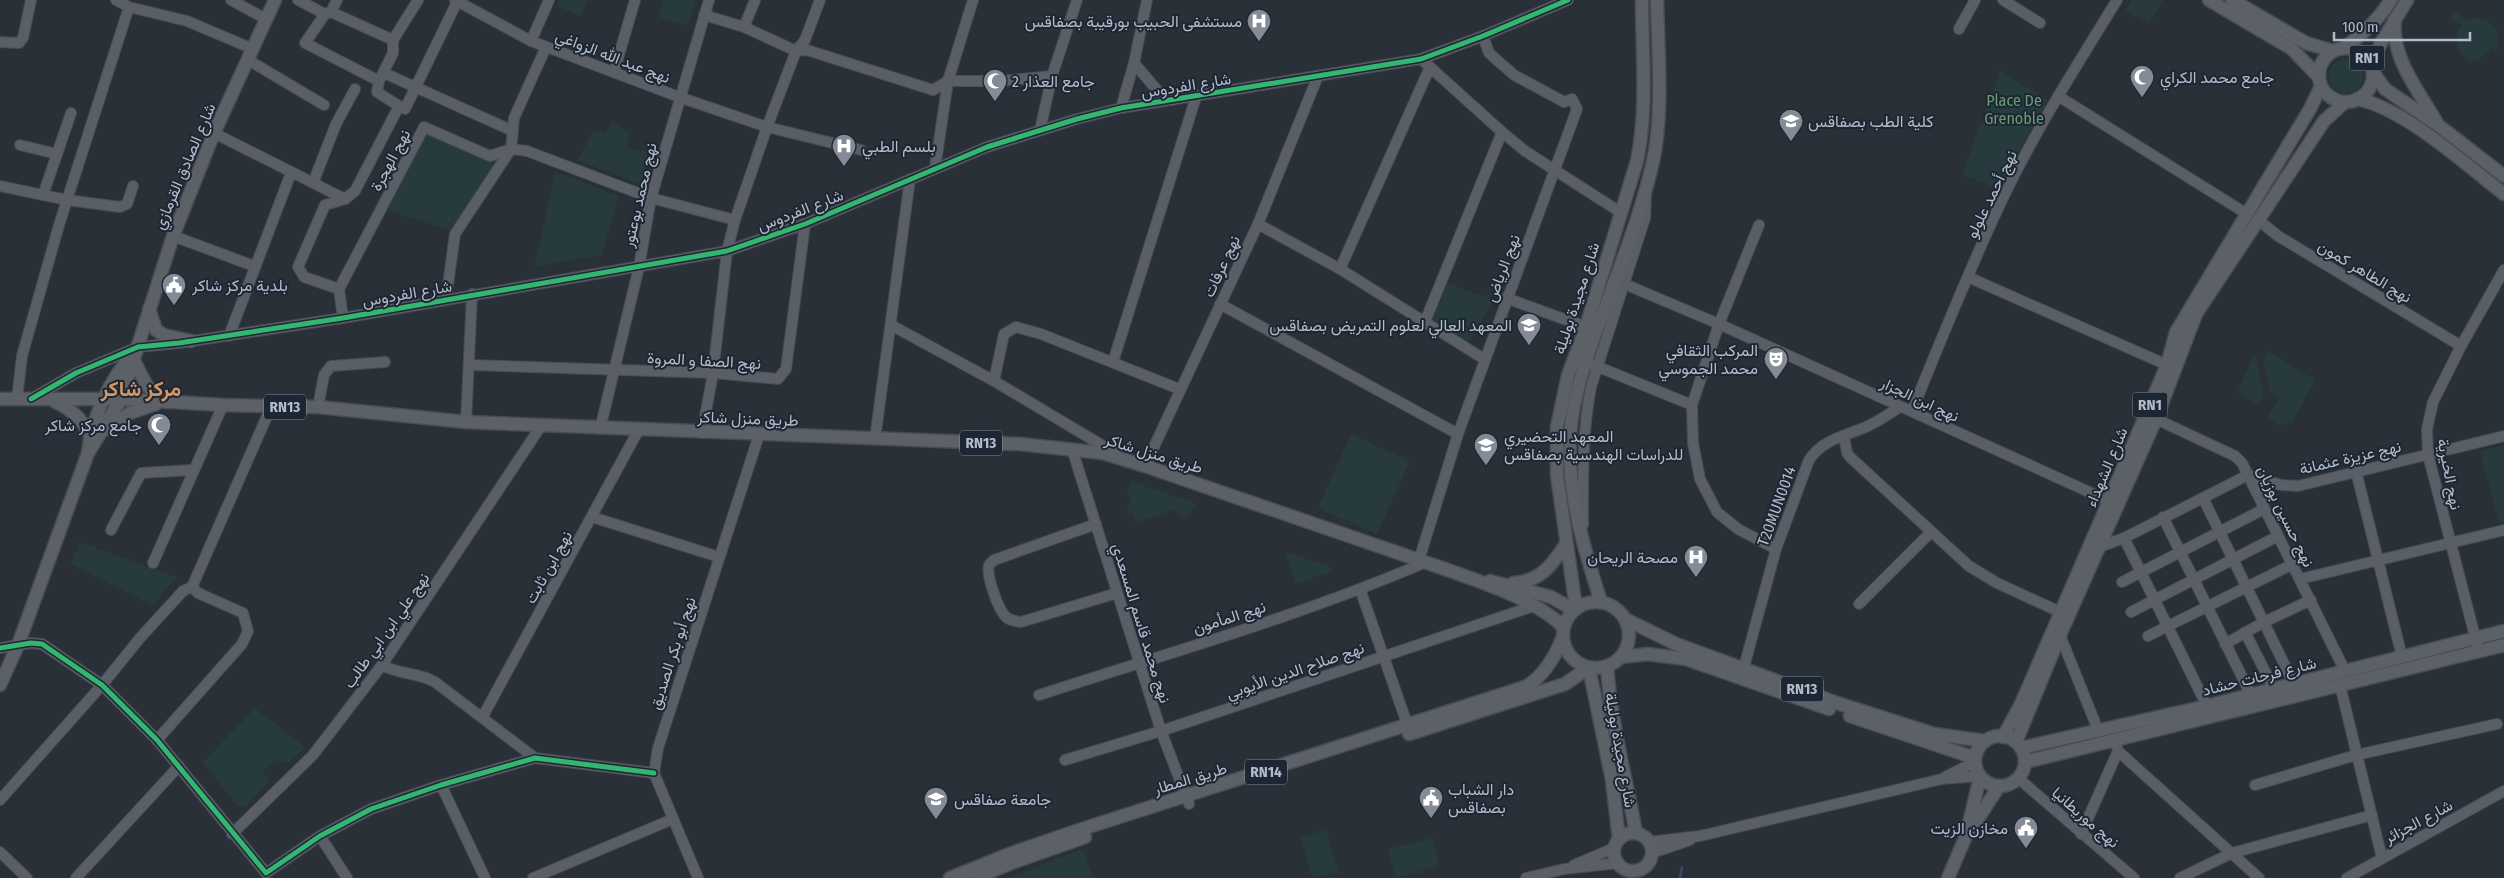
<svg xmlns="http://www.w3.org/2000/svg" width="2504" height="878" font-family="'Fira Sans Condensed',Vazirmatn,sans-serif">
  <rect width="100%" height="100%" fill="#2a3038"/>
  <g fill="#273a3e">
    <polygon points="559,0 588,0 581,16 556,6"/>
    <polygon points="663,0 696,0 687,26 658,17"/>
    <polygon points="2132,0 2163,0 2149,23 2125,11"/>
    <path d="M2458,11L2462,15L2464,22C2486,10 2504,28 2497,51L2492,48L2477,62C2458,59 2451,41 2461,25L2460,22H2454L2451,18L2453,13Z"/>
    <circle cx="2346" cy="76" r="17"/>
    <polygon points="2000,71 2048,100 1998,188 1962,175"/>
    <polygon points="612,122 630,133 626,147 647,152 642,185 578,160 594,130 605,134"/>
    <polygon points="426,133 496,163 450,230 386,210"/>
    <polygon points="555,172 619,196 602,255 535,266"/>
    <polygon points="1447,283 1494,300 1467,345 1432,322"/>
    <polygon points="2268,351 2315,380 2292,423 2281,425 2267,418 2279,398 2270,392 2263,359"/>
    <polygon points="2253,357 2256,357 2264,398 2256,404 2237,393"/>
    <polygon points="1351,434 1410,461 1377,534 1318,508"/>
    <polygon points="2504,445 2504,522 2499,523 2480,451"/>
    <polygon points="1132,482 1197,504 1185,519 1173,510 1137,522 1134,520 1134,515 1126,512 1131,500 1127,490"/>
    <polygon points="80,542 177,577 153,605 71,564"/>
    <polygon points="1285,552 1336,569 1296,584"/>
    <polygon points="255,708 305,747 289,763 276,760 262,772 270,780 245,807 237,806 203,762"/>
    <polygon points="1326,830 1338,872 1312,878 1301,837"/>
    <polygon points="1432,838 1439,866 1396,878 1388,849"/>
    <polygon points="1082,849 1093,878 1009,878"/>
  </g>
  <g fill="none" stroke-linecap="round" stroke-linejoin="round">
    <polyline stroke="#384963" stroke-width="2.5" points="1680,878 1682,867"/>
    <defs>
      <g id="minor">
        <polyline points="116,0 129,7 187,21 253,49"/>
        <polyline points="231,0 266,19"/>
        <polyline points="298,0 325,14 331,12 393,40"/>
        <polyline points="455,0 531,41 679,97 767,127 861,150"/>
        <polyline points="2003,0 2040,23"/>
        <polyline points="331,12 337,0"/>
        <polyline points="325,14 305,43 379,81"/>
        <polyline points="704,15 744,27 796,51 807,50 933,90 948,81 1001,81 1052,76"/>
        <polyline points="744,27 755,0"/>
        <polyline points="1959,29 1975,0"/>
        <polyline points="531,41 549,0"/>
        <polyline points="0,42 19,43 23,38 31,0"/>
        <polyline points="1421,59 1502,132 1525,151 1620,212"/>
        <polyline points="248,60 324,105"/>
        <polyline points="1134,63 1157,90 1173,100"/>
        <polyline points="614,72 635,0"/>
        <polyline points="384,73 513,131"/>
        <polyline points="2058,96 2247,214"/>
        <polyline points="399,106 405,109 457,2"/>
        <polyline points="1121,108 1134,63 1147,0"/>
        <polyline points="1040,130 1052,76 1077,0"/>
        <polyline points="214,133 345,199"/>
        <polyline points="20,145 57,154"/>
        <polyline points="935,168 948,81 973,0"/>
        <polyline points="313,183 336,124 355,89"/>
        <polyline points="0,186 67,200 120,207 127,204 133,186"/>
        <polyline points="43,195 71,113"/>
        <polyline points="2257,219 2278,236 2461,346"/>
        <polyline points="1258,224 1340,269 1484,359"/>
        <polyline points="1759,225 1719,324 1692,405 1693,443 1700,479 1717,512 1738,529 1776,549"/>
        <polyline points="173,236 254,266"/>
        <polyline points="1340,269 1430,67"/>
        <polyline points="1968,277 2167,365"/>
        <polyline points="1615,280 1719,324 2109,501"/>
        <polyline points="339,289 304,277 298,267 325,205 345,199 355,191 399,106 377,92 379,81 393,53 393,40 418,0"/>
        <polyline points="1506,298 1586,327"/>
        <polyline points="446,299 455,234 511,149 514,118 546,47"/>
        <polyline points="1220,304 1458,434"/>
        <polyline points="343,318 339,289 424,127 490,156 511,149 527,151 651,198 735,220"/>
        <polyline points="1424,324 1502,132"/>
        <polyline points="891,325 994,381 1115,453"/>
        <polyline points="229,336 291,173"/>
        <polyline points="1113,362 1196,97"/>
        <polyline points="1591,364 1692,405"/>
        <polyline points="470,365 713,373 778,379 786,369 805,224"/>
        <polyline points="994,381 1004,334 1016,327 1041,334 1179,389"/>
        <polyline points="17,399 22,356 59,225 129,7"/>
        <polyline points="31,399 76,373 138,347 179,343 343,318 727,251 805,224 987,147 1077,119 1121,108 1421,59 1483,36 1568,0"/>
        <polyline points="318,407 324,375 331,366 385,362"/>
        <path d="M1912,411C1941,340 1970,267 2003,198C2036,129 2077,65 2117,0"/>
        <polyline points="2156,419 2235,456 2242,463 2345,671"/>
        <polyline points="466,422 472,294"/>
        <polyline points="600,429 639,267 651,198 709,0"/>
        <polyline points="702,433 713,373 727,251 735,220 767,127 796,51 805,40 820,0"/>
        <polyline points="1844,436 1847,453 1851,458 1969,566 1997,583 2060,612"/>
        <polyline points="875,439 910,179"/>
        <polyline points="1072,449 1161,731 1189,804"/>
        <polyline points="1145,466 1258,224 1318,76"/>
        <polyline points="2356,471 2402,657"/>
        <polyline points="2203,498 2294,684"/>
        <polyline points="592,517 719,557"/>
        <polyline points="2163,517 2251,695"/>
        <path d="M1096,524L994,560L989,565C986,576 998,609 1006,617C1011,621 1015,621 1021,622L1117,593"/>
        <path d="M1583,525C1583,478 1582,434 1591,387L1645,218L1646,197"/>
        <polyline points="111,530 141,473 193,470"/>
        <polyline points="2124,538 2207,706"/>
        <polyline points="2099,547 2124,538 2248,475 2281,485 2298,486 2504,436"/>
        <polyline points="1419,560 1458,434 1577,109 1572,99 1564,102 1514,75 1489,53 1483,36"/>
        <polyline points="153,563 223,405"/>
        <polyline points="2300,579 2504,530"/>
        <polyline points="2122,582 2264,509"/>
        <polyline points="1360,589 1410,732"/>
        <polyline points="1859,604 1931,532"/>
        <polyline points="2131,612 2278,536"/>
        <polyline points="2245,632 2274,689"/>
        <polyline points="2060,635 2098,730"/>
        <polyline points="2148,636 2293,564"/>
        <polyline points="2225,644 2264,622 2311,600"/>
        <polyline points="0,648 31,643 42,644 102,685 157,740 266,873 320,836 371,809 441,785 535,758 654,773"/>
        <polyline points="2479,652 2428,455 2427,429 2433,402 2461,346 2504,270"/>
        <path d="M382,665C399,675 418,672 435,682L535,758"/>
        <path d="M1744,667L1776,549L1809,460C1823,439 1845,436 1866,427C1879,421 1889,414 1900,407"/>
        <polyline points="2340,685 2382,858"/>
        <path d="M1039,695C1168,653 1301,616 1426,562"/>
        <polyline points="483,716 638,431"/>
        <polyline points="157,740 242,644 248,631 243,613 198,593 192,587"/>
        <polyline points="2115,740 2118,751 2259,878"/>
        <polyline points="1065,760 1161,731 1534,606"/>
        <polyline points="1945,777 1975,762"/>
        <polyline points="2018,778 2134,878"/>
        <polyline points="441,785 485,878"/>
        <polyline points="2255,785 2356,755 2497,724"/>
        <polyline points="0,800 102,685 140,638 183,591 192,587 271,407"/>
        <polyline points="232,834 313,755 382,665 541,426"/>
        <polyline points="2081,834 2118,751"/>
        <polyline points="320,836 347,878"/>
        <polyline points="1649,842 1700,836 1942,779 1979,776"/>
        <polyline points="0,852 27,878"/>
        <polyline points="1652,853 1690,840"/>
        <polyline points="1574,865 1614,848"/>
        <polyline points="76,878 179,766"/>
        <polyline points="533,878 673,819"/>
        <polyline points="698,878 654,773 658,748 759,435"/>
        <polyline points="1526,878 1564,869 1618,863"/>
        <polyline points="2180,878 2232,853 2372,815"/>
        <polyline points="2347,878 2504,791"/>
      </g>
      <g id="major">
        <polyline points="2209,0 2292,49 2319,77"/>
        <polyline points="2232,0 2306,43 2333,51"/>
        <path d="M2395,19C2390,57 2419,91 2437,123"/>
        <path d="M2344,48C2362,35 2379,19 2391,0"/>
        <circle cx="2346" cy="75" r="27"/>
        <polyline points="2371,65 2381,43 2407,0"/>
        <polyline points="2373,72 2385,89 2438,125 2504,176"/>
        <path d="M2357,99C2404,108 2465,164 2504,194"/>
        <polyline points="149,309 156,330 164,335 191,341"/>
        <polyline points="134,361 147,386 167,402"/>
        <path d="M0,399H121L223,405L318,407L466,422L1020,444L1103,453L1145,466C1235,496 1324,527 1413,558C1455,573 1534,596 1563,627"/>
        <path d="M54,401C72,410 82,418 90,436"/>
        <polyline points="107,429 130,413 156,404"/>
        <polyline points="88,453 121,399 173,236 214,133 275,0"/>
        <polyline points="1490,581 1551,597 1574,610"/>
        <path d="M1513,583C1540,582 1552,565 1566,544"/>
        <circle cx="1596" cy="635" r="33"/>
        <path d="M1601,602C1584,549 1567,493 1570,436C1573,393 1588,353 1603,313C1621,265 1640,216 1652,166C1664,116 1658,51 1657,0"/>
        <path d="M1576,608L1557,475V427L1568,375L1586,327L1637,161C1648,108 1642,54 1642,0"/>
        <polyline points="1625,619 1676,644 1837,703 1934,734 1985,741"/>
        <polyline points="1621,657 1648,654 1686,659 1829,709"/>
        <path d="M1607,666C1611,724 1626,777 1636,833"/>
        <polyline points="1589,668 1612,780 1619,839"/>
        <path d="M0,685L18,645L88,453C92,418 109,380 133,354"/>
        <polyline points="1850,716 1975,758"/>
        <polyline points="1409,734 1565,684 1588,668"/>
        <circle cx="2000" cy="761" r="25"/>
        <polyline points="2003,737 2021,704 2109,501 2167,365 2176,332 2310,109 2321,86"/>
        <polyline points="2016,742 2060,635 2156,419 2196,314 2324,121 2345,102"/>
        <polyline points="2021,748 2207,706 2504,631"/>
        <polyline points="2025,762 2504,645"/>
        <polyline points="1972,828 1999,786"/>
        <circle cx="1633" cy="852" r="19"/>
        <path d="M950,878L1012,853L1082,829L1525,687C1542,678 1555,657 1562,639"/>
        <polyline points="975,878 1014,862 1085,837"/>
        <polyline points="1948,878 1966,836 1980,777"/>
      </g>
    </defs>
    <use href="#minor" stroke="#484c53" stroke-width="12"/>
    <use href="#major" stroke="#484c55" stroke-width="15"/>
    <use href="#minor" stroke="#5a5e66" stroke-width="10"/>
    <use href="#major" stroke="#5c6168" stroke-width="12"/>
    <defs>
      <g id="cycleway">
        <polyline points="31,399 76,373 138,347 179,343 343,318 727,251 805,224 987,147 1077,119 1121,108 1421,59 1483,36 1568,0"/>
        <polyline points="0,648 31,643 42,644 102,685 157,740 266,873 320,836 371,809 441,785 535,758 654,773"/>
      </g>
    </defs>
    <use href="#cycleway" stroke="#1d2633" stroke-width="8"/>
    <use href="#cycleway" stroke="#33b770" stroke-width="5"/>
  </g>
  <defs>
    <symbol id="hospital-pin" viewBox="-11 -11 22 30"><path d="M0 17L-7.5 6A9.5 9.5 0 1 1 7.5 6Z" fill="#848b96" stroke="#1d2633"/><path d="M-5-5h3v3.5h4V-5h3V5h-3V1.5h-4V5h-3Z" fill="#fff"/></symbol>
    <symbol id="mosque-pin" viewBox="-11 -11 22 30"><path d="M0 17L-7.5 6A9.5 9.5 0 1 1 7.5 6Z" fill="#848b96" stroke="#1d2633"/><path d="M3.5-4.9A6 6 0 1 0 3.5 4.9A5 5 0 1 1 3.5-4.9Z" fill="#fff"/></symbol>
    <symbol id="university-pin" viewBox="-11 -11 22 30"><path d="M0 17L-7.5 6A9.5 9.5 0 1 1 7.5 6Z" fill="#848b96" stroke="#1d2633"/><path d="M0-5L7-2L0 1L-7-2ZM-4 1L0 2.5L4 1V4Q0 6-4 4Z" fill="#fff"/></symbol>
    <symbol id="civic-pin" viewBox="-11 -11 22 30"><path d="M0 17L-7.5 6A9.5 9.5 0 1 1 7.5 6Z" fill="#848b96" stroke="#1d2633"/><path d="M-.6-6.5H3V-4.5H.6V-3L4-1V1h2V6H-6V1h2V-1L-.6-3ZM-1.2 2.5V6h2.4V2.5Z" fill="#fff"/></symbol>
    <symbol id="theatre-pin" viewBox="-11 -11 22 30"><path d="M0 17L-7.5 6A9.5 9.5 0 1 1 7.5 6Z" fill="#848b96" stroke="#1d2633"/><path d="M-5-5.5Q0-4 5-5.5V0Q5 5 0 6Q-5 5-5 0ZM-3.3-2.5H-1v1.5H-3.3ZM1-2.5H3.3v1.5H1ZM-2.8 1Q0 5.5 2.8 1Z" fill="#fff"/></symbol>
  </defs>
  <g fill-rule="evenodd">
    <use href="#hospital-pin" x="1245" y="7" width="28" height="38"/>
    <use href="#mosque-pin" x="2128" y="63" width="28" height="38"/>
    <use href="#mosque-pin" x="981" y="67" width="28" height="38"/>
    <use href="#university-pin" x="1777" y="107" width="28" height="38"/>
    <use href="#hospital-pin" x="830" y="132" width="28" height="38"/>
    <use href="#civic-pin" x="160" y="271" width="28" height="38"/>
    <use href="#university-pin" x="1515" y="311" width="28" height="38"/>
    <use href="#theatre-pin" x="1762" y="345" width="28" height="38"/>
    <use href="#mosque-pin" x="145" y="411" width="28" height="38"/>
    <use href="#university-pin" x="1472" y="431" width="28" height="38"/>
    <use href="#hospital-pin" x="1682" y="543" width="28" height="38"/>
    <use href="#civic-pin" x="1417" y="784" width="28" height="38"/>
    <use href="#university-pin" x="922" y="785" width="28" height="38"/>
    <use href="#civic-pin" x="2012" y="814" width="28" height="38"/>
  </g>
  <g text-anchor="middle" stroke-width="4" stroke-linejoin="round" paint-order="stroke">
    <g fill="#1d2633" stroke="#878f9c" stroke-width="1">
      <rect x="2349.5" y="45.5" width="35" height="25" rx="4"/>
      <rect x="2132.5" y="392.5" width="35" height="25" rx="4"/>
      <rect x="264" y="394.5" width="42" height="25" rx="4"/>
      <rect x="960" y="430.5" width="42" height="25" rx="4"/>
      <rect x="1781" y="676.5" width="42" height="25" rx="4"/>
      <rect x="1245" y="759.5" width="42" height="25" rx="4"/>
    </g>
    <g font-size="15" font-weight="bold" fill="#b4bcc9">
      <text x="2367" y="63">RN1</text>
      <text x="2150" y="410">RN1</text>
      <text x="285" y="412">RN13</text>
      <text x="981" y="448">RN13</text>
      <text x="1802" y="694">RN13</text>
      <text x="1266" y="777">RN14</text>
    </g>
    <g font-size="16" fill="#b4bcc9" stroke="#1d2633" text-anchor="start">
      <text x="1242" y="27" text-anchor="end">مستشفى الحبيب بورقيبة بصفاقس</text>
      <text x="2160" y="83">جامع محمد الكراي</text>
      <text x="1012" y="87">جامع العذار 2</text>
      <text x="1808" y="127">كلية الطب بصفاقس</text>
      <text x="862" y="152">بلسم الطبي</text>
      <text x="192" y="291">بلدية مركز شاكر</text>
      <text x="1512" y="331" text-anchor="end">المعهد العالي لعلوم التمريض بصفاقس</text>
      <text x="1758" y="356" text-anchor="end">المركب الثقافي<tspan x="1758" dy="18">محمد الجموسي</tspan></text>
      <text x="142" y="431" text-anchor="end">جامع مركز شاكر</text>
      <text x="1504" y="442">المعهد التحضيري<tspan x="1504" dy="18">للدراسات الهندسية بصفاقس</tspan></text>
      <text x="1678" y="563" text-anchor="end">مصحة الريحان</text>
      <text x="1448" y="795">دار الشباب<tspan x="1448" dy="18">بصفاقس</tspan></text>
      <text x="954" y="805">جامعة صفاقس</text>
      <text x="2008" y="834" text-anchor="end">مخازن الزيت</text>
    </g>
    <g font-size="16" fill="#b4bcc9" stroke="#1d2633">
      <text transform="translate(613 56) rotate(21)" y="6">نهج عبد الله الزواغي</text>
      <text transform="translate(1186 85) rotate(-9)" y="6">شارع الفردوس</text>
      <text transform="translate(390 160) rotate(-62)" y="6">نهج الهجرة</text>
      <text transform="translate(184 166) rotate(-67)" y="6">شارع الصادق القرمازي</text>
      <text transform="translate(1991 194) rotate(-64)" y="6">نهج أحمد علولو</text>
      <text transform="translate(639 195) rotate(-77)" y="6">نهج محمد بوعتور</text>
      <text transform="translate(800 210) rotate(-21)" y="6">شارع الفردوس</text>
      <text transform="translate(1221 266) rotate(-65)" y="6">نهج عرفات</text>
      <text transform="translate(1502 268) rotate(-69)" y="6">نهج الرياض</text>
      <text transform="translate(2365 271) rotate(31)" y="6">نهج الطاهر كمون</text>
      <text transform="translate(407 293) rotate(-10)" y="6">شارع الفردوس</text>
      <text transform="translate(1576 298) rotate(-72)" y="6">شارع مجيدة بوليلة</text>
      <text transform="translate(704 360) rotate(3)" y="6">نهج الصفا و المروة</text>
      <text transform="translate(1920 399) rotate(25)" y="6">نهج ابن الجزار</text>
      <text transform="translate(748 418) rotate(2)" y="6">طريق منزل شاكر</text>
      <text transform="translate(1154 453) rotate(17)" y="6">طريق منزل شاكر</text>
      <text transform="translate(2350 457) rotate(-13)" y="6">نهج عزيزة عثمانة</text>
      <text transform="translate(2106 467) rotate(-67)" y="6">شارع الشهداء</text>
      <text transform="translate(2450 474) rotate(79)" y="6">نهج الخيرية</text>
      <text transform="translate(1776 506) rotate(-70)" y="6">T20MUN0014</text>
      <text transform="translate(2286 516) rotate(64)" y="6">نهج حسين بوزيان</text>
      <text transform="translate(548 567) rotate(-61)" y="6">نهج ابن ثابت</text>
      <text transform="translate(1229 617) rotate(-18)" y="6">نهج المأمون</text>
      <text transform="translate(1142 623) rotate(73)" y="6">نهج محمد قاسم المسعدي</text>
      <text transform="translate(386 630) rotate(-55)" y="6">نهج علي ابن ابي طالب</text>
      <text transform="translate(672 653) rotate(-72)" y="6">نهج أبو بكر الصديق</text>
      <text transform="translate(1295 670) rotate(-19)" y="6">نهج صلاح الدين الأيوبي</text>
      <text transform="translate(2259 676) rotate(-14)" y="6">شارع فرحات حشاد</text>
      <text transform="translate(1621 750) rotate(80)" y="6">شارع مجيدة بوليلة</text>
      <text transform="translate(1190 778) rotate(-17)" y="6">طريق المطار</text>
      <text transform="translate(2086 817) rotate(41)" y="6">نهج موريطانيا</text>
      <text transform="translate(2418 821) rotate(-28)" y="6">شارع الجزائر</text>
    </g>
    <g font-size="16" fill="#6b9a76" stroke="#1d2633">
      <text x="2014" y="106">Place De<tspan x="2014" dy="18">Grenoble</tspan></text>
    </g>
    <g font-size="21" font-weight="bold" fill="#d59563" stroke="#1d2633">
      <text x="141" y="396">مركز شاكر</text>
    </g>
  </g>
  <path d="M2334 32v8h136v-8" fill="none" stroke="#b4bcc9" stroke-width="2.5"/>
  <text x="2342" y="32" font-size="15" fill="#b4bcc9" stroke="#1d2633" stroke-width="4" paint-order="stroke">100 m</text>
</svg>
